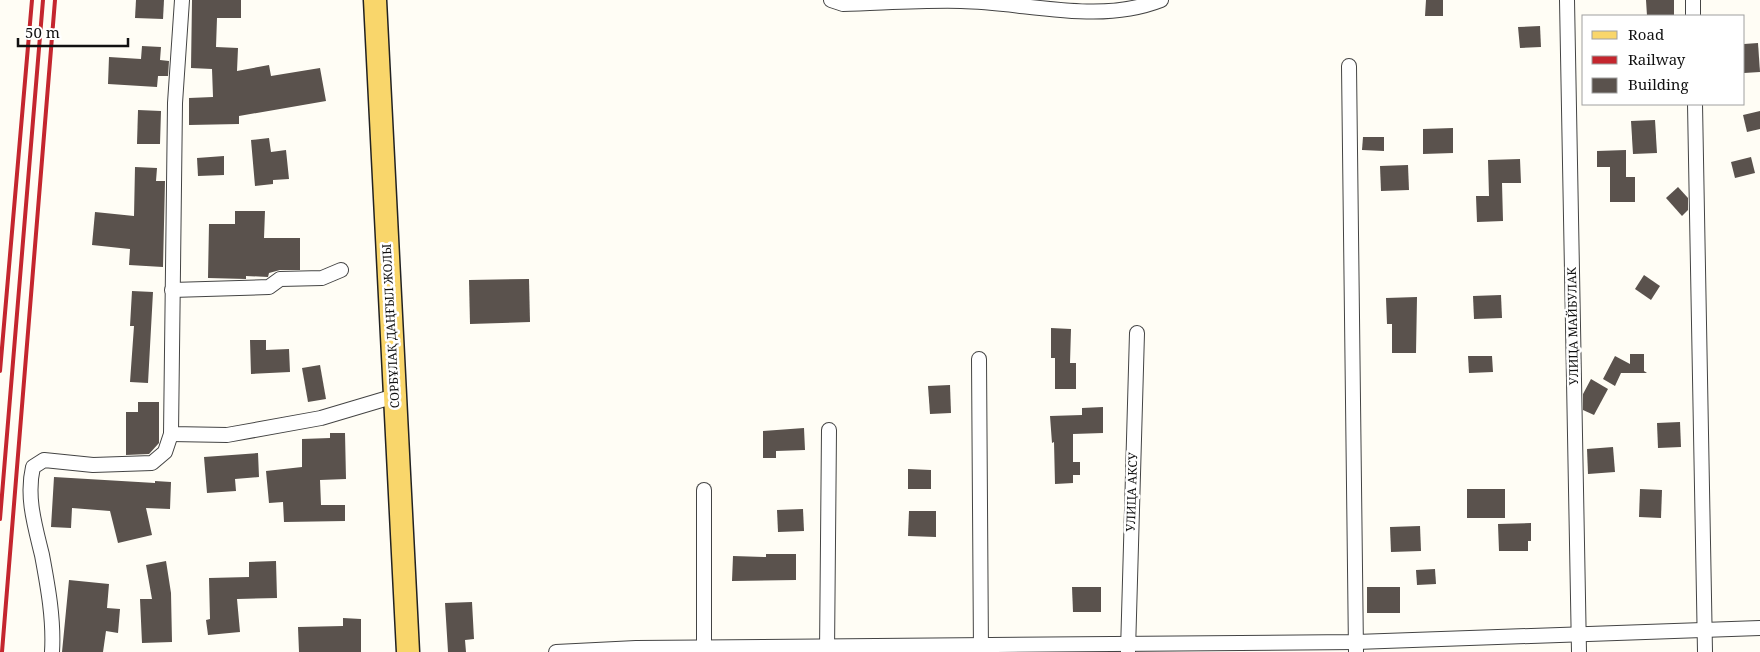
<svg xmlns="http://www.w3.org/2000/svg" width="1760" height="652" font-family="'Noto Serif',serif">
  <rect width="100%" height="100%" fill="#fffdf5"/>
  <g fill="#5a524d">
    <polygon points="136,0 164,0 163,19 135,18"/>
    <polygon points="192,0 241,0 241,18 217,18 216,47 238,48 237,71 269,65 271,76 320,68 326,101 239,116 239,124 189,125 189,98 213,97 212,69 191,68"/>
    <polygon points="1426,0 1443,0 1443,16 1425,16"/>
    <polygon points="1646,0 1674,0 1674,16 1647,16"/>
    <polygon points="1540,26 1541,47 1520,48 1518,27"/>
    <polygon points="1758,43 1760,72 1744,73 1744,44"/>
    <polygon points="142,46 161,47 160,60 169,61 168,76 158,76 157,87 108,84 109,57 141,59"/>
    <polygon points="138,110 161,111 160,144 137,144"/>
    <polygon points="1760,111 1760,129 1747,132 1743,115"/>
    <polygon points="1655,120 1657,153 1633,154 1631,121"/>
    <polygon points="1453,128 1453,153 1423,154 1423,129"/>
    <polygon points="1363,137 1384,137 1384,151 1362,150"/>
    <polygon points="269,138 271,152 286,150 289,179 273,180 273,184 255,186 251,140"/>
    <polygon points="1626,150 1626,177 1635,177 1635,202 1610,202 1610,167 1597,167 1597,151"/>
    <polygon points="224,156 224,175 198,176 197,158"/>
    <polygon points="1751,157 1755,173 1735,178 1731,162"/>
    <polygon points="1520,159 1521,183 1502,183 1503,221 1477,222 1476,196 1489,196 1488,160"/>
    <polygon points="1408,165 1409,190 1381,191 1380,166"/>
    <polygon points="135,167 157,168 156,181 165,181 163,267 129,265 130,249 92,245 95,212 134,216"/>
    <polygon points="1678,187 1688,198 1688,210 1682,216 1666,198"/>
    <polygon points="235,211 265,211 264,238 300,238 300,270 280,270 269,273 268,277 246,276 246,279 208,278 209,224 235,224"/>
    <polygon points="1644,275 1660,286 1651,300 1635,289"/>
    <polygon points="529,279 530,322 470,324 469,280"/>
    <polygon points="132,291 153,292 148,383 130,382 134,326 130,326"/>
    <polygon points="1501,295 1502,318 1474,319 1473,296"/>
    <polygon points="1417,297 1416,353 1392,353 1392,324 1387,324 1386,298"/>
    <polygon points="1051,328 1071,329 1070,363 1076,363 1076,389 1055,389 1055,358 1051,358"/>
    <polygon points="250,340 266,340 266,350 289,349 290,372 251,374"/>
    <polygon points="1630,354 1644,354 1644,371 1647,373 1621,373 1615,386 1603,379 1615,356 1630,364"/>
    <polygon points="1468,356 1492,356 1493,372 1469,373"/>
    <polygon points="320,365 326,399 308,402 302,368"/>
    <polygon points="1591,379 1608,389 1594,415 1583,410 1583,394"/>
    <polygon points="950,385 951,413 930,414 928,386"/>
    <polygon points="138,402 159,402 159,443 149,454 126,455 126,412 138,412"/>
    <polygon points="1103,407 1103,433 1073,434 1073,462 1080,462 1080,475 1073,475 1073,483 1055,484 1054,442 1052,443 1050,416 1082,415 1082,408"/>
    <polygon points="1680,422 1681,447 1658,448 1657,423"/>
    <polygon points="804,428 805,450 776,451 776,458 763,458 763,431"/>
    <polygon points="330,433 345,433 346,479 320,480 321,505 345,505 345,521 284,522 283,502 269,503 266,471 302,467 302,439 330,438"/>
    <polygon points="1613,447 1615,472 1588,474 1587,449"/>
    <polygon points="258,453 259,477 235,479 236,491 207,493 204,457"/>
    <polygon points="908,469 931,470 931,489 908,489"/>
    <polygon points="54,477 155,483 155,481 171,482 170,509 146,508 152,535 118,543 110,511 72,508 71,528 51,527"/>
    <rect x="1467" y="489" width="38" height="29"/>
    <polygon points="1640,489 1662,490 1661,518 1639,517"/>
    <polygon points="803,509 804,531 778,532 777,510"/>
    <polygon points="909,511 936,511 936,537 908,536"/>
    <polygon points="1531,523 1531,541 1528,541 1528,551 1499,551 1498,524"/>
    <polygon points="1420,526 1421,551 1391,552 1390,527"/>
    <polygon points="766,554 796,554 796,580 732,581 733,556 766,557"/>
    <polygon points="166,561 171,593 172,642 142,643 140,599 152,599 146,565"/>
    <polygon points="276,561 277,598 237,599 240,632 208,635 206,620 210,619 209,578 249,577 249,562"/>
    <polygon points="1435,569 1436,584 1417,585 1416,570"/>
    <polygon points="69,580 109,584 107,608 120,609 118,633 106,631 103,652 62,652"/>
    <polygon points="1072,587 1101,587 1101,612 1073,612"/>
    <rect x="1367" y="587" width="33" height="26"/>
    <polygon points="472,602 474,639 465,640 466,652 448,652 445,603"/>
    <polygon points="343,618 361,619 361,652 299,652 298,627 343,626"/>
  </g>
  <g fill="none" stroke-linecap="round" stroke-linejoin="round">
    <defs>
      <g id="street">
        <polyline points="182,0 175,103 171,434 227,435 321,418 395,396"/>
        <path d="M831,0L843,4C882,3 922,0 961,1C1027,2 1097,25 1161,0"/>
        <polyline points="1567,0 1579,652"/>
        <polyline points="1693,0 1693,16"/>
        <polyline points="1349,66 1356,652"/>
        <polyline points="1695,104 1705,652"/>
        <polyline points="172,290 269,287 280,279 322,278 341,270"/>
        <polyline points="979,359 981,652"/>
        <polyline points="1128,651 1137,333"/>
        <path d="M52,652C54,620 48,587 42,555C35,526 26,497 33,467L44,460L93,465L152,463L165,452L171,434"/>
        <polyline points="556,652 636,648 1356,642 1760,628"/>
        <polyline points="704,652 704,490"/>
        <polyline points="827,652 829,430"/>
      </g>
      <polyline id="primary" points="375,0 408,652"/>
    </defs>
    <use href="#street" stroke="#444" stroke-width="16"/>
    <use href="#primary" stroke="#222" stroke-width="25"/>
    <use href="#street" stroke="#fff" stroke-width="14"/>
    <use href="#primary" stroke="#f9d66b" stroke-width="22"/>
    <g stroke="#c4262e" stroke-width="4">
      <polyline points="0,371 32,0"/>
      <polyline points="0,519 43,0"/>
      <polyline points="2,652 55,0"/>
    </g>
  </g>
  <g text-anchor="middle" stroke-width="5" stroke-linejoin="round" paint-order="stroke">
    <g font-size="12" fill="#111" stroke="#fff">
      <text transform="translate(391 326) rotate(-93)" y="4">СОРБҰЛАҚ ДАҢҒЫЛ ЖОЛЫ</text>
      <text transform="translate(1573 326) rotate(-91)" y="4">УЛИЦА МАЙБУЛАК</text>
      <text transform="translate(1132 492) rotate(-88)" y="4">УЛИЦА АКСУ</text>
    </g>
  </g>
  <rect x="1582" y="15" width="162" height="90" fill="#ffffff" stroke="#a0a0a0"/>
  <rect x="1592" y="31" width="25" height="8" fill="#f9d66b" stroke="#a0a0a0"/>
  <text x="1628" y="40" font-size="15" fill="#111111">Road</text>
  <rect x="1592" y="56" width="25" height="8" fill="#c4262e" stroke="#a0a0a0"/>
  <text x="1628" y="65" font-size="15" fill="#111111">Railway</text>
  <rect x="1592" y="78" width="25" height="15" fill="#5a524d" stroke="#a0a0a0"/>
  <text x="1628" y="90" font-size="15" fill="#111111">Building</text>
  <path d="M18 38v8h110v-8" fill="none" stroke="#111111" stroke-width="2.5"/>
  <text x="25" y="38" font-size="15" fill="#111111" stroke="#ffffff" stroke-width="4" paint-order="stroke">50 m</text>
</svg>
